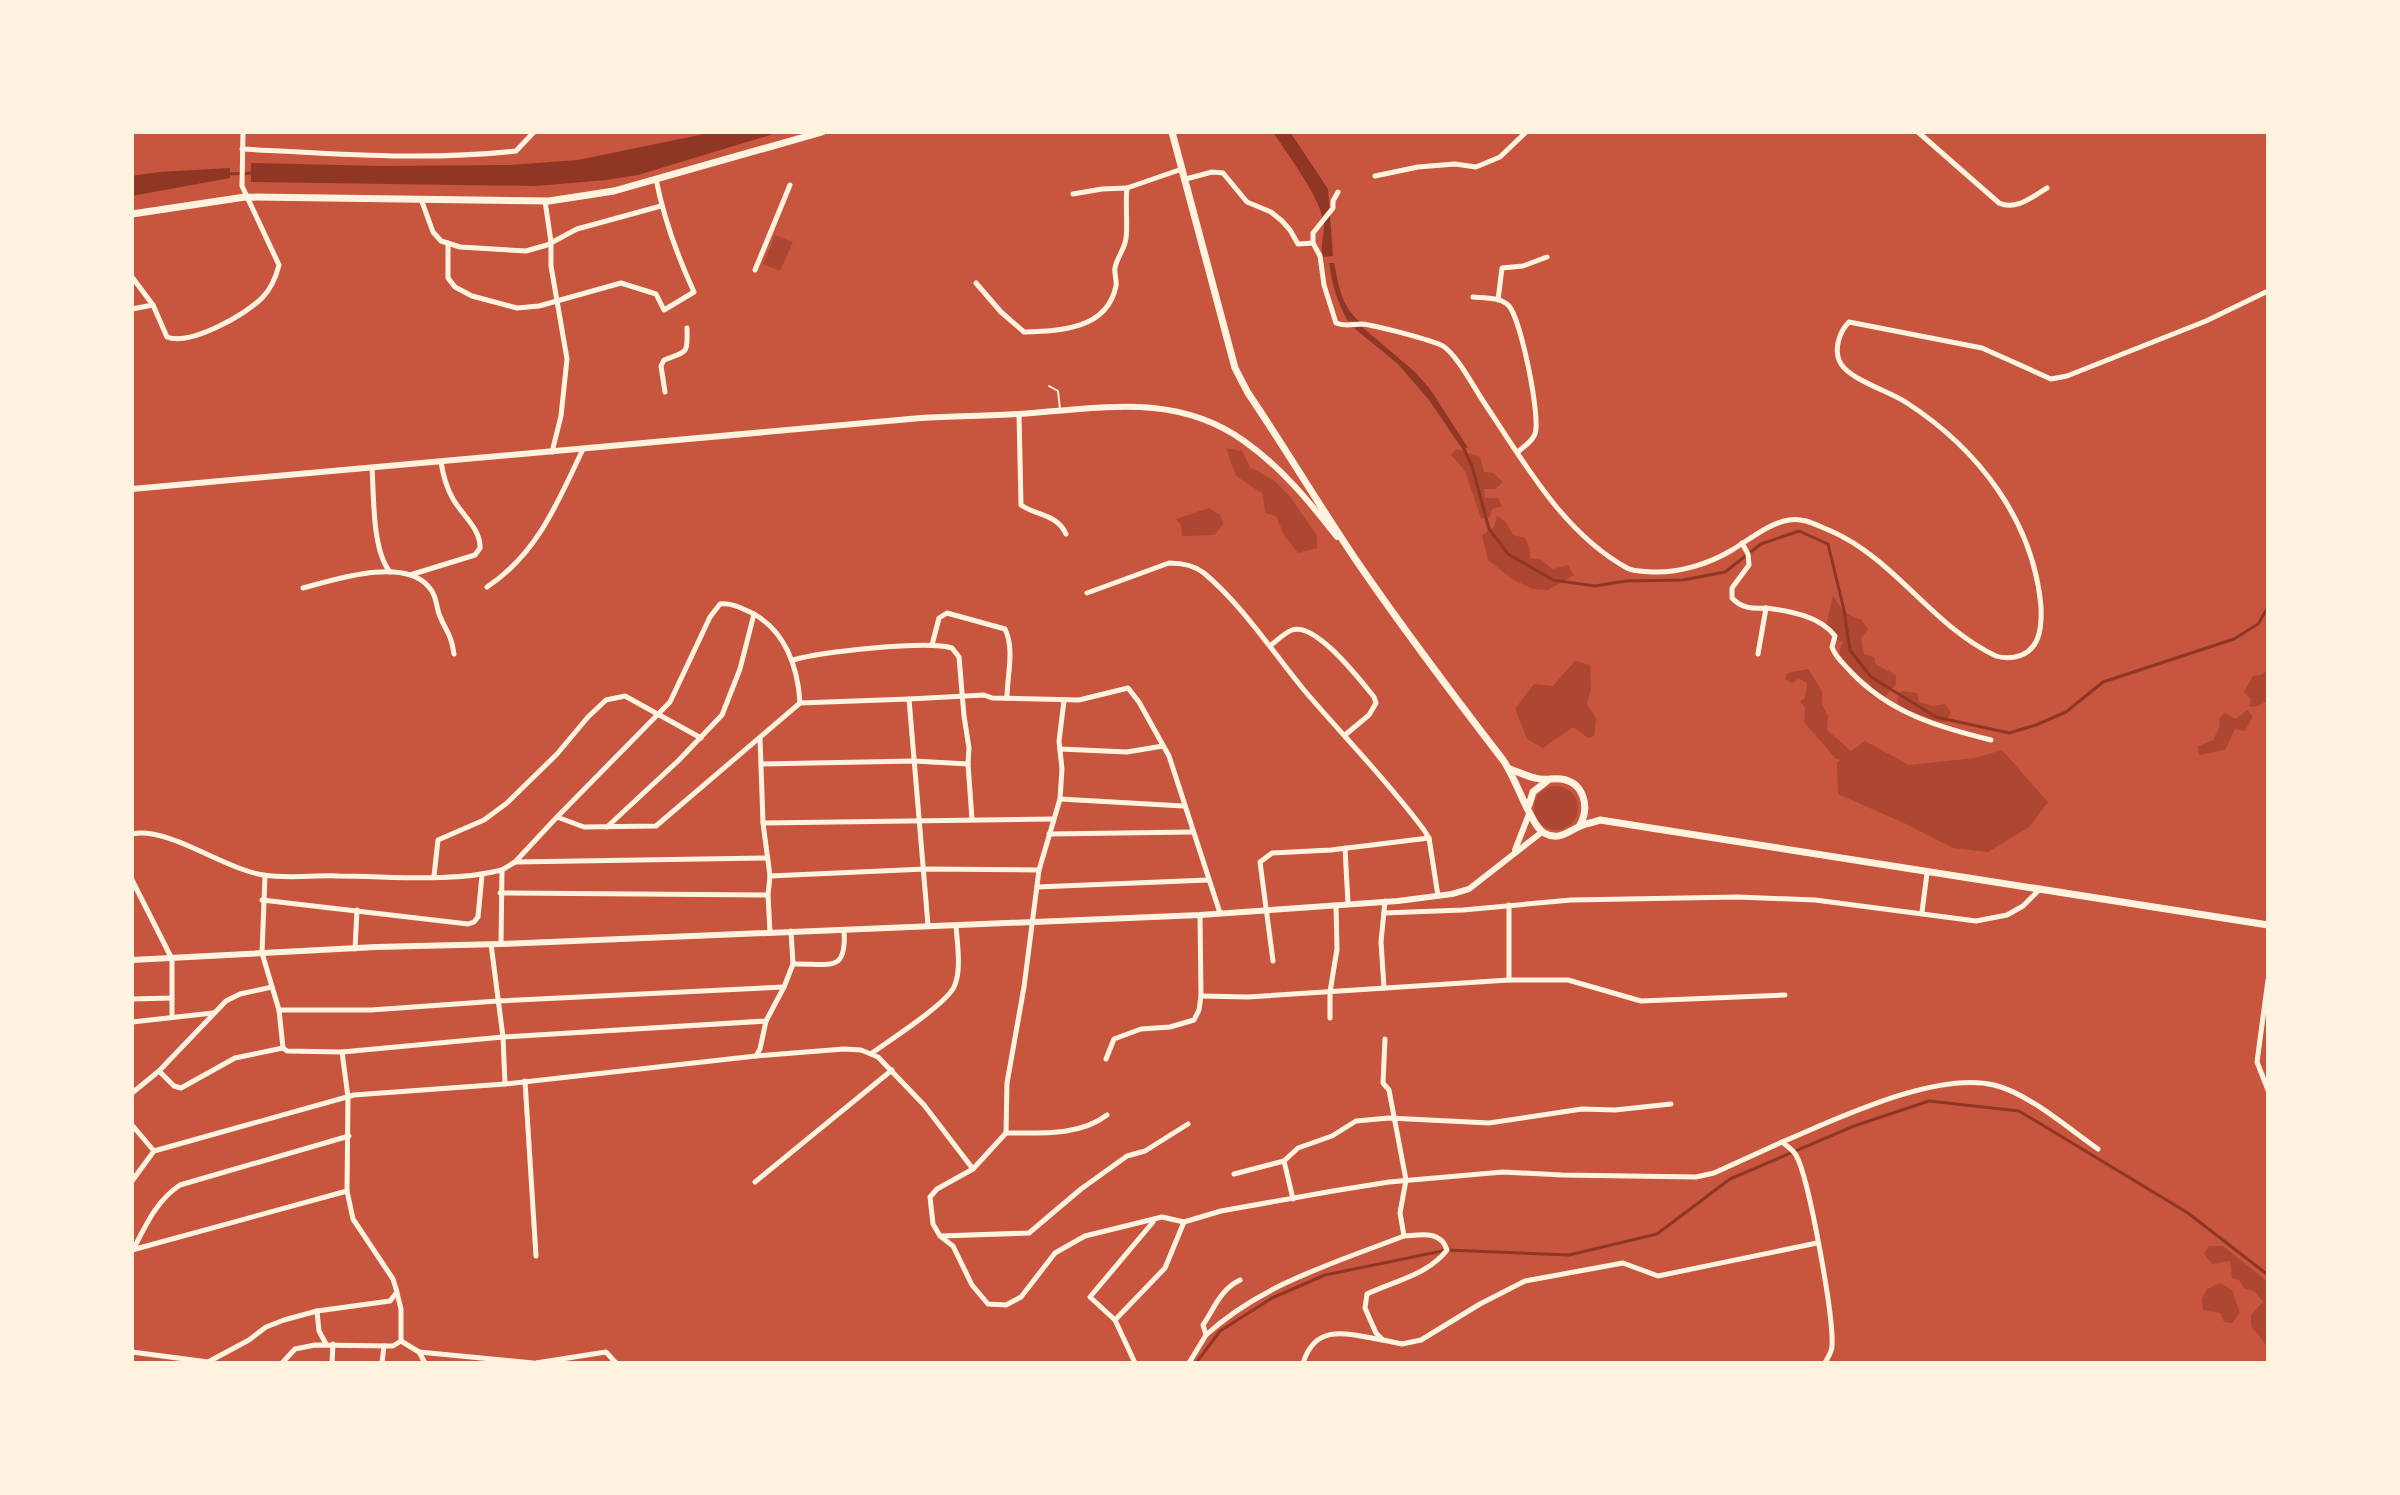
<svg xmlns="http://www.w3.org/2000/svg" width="2400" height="1495" font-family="'PT Sans',sans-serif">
  <rect width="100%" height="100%" fill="#c8553d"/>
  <g fill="#ae4732">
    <polygon points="775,235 793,242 780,271 763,264"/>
    <polygon points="1226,448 1242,451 1250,467 1275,481 1291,498 1317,536 1317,548 1298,553 1284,535 1276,516 1265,513 1263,494 1236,476"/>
    <polygon points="1457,449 1480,457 1484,472 1493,473 1503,482 1495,489 1484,489 1485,498 1498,498 1502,506 1492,509 1490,517 1481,518 1465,471 1451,455"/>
    <polygon points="1209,508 1220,515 1223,524 1215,535 1182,536 1181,525 1176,519"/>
    <polygon points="1497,516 1506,522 1513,535 1525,538 1530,549 1530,558 1542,560 1552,569 1568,565 1574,575 1548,590 1533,589 1512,579 1488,560 1482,535 1494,527"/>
    <path d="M1833,595C1839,607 1847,617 1861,619L1868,629L1861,638L1864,654L1874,657L1875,664L1896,675V684L1884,698L1870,695L1869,683L1863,680L1857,681C1845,668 1833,659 1843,642L1834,638L1826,628Z"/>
    <polygon points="1575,661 1590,665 1591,689 1587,704 1596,718 1594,736 1588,738 1573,727 1543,748 1527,739 1515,709 1534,684 1553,686"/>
    <polygon points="1808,669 1822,691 1822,705 1828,716 1827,730 1851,751 1865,741 1909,765 1975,758 2002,750 2048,802 2029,827 1988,852 1953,848 1904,823 1838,794 1837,763 1841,760 1836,759 1804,722 1805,708 1800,702 1805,698 1807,683 1799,679 1792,683 1785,679 1787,673"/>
    <polygon points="2268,669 2268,701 2255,707 2249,706 2251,699 2244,692 2253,676 2261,675"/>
    <path d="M1902,691L1917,693L1919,702L1933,706L1945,704L1951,712L1946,722C1930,722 1918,710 1901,711L1897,699Z"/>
    <polygon points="2247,710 2253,716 2245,731 2235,729 2225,750 2199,755 2198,746 2213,740 2220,726 2219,719 2225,713 2236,719"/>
    <circle cx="1556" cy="808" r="22"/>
    <polygon points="2209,1246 2223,1246 2268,1282 2268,1347 2251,1326 2251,1315 2263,1302 2255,1292 2244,1288 2239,1280 2232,1278 2230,1261 2212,1264 2204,1254"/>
    <polygon points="2220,1283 2232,1290 2240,1313 2232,1323 2224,1322 2220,1313 2203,1310 2202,1299 2207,1289"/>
  </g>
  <g fill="#8f3625">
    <polygon points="714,132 780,132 638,175 606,180 536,186 251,182 251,163 381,166 509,165 578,160"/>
    <path d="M1273,132H1290L1328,189L1333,256L1323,257C1320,244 1324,239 1324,226C1323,200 1287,154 1273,132Z"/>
    <polygon points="230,168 230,178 132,196 132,176 159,172"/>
    <path d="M1329,263H1334C1339,286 1341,306 1360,322L1348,321C1337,302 1332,284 1329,263Z"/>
    <polygon points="1361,326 1415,372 1430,389 1468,448 1461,447 1429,400 1398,364 1354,328"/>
  </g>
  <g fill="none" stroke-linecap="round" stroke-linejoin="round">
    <g stroke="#8f3625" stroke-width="3">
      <polyline points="226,174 254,173"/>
      <polyline points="1463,447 1472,466 1489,529 1508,554 1553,580 1595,586 1626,581 1683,580 1725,572 1761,544 1799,531 1828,544 1844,610 1850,650 1871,677 1936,717 2009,733 2036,725 2066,712 2103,682 2234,639 2258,624 2268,607"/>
      <polyline points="1196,1363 1220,1331 1272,1298 1325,1275 1447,1250 1569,1255 1657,1234 1730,1179 1854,1126 1929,1101 2019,1111 2188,1213 2268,1275"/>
    </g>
    <polyline stroke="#fff3e0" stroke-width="2" points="1049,386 1058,391 1060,409"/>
    <g stroke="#fff3e0" stroke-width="5">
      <path d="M1918,132L1999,203C2016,211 2032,197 2047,188"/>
      <path d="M242,149C333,154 425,161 516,151L534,132"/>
      <polyline points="1375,176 1418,167 1455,164 1476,167 1500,157 1526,132"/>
      <polyline points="1186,179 1212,172 1223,173 1247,202 1271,212 1282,221 1290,230 1298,244 1313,243"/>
      <path d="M1338,192L1333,201V208L1313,233V243L1320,256L1324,285L1336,323C1345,327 1352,324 1362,324C1374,325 1432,340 1443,346C1458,356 1474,388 1485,404C1524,462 1563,533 1627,568C1635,572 1643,571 1652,572C1679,573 1709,564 1732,550C1749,540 1769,523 1789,520C1804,517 1818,526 1831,531C1895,559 1933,627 1996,656C2002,658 2009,658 2015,657C2040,652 2042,628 2041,606C2033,520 1978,449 1907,403C1891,392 1851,380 1841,364C1833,351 1839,332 1849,322L1982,348L2051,379L2067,376L2206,321L2268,291"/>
      <polyline points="1073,194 1102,189 1127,188"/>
      <polyline points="421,199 433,232 441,241 460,247 526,251 547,245 577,229 661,206"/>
      <polyline points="545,201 551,242 551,266 567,359 561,416 552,452"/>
      <path d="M448,243V278L455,287L472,296L517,308L539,306L621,283L656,294L664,310L694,292C677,255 664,220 656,179"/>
      <polyline points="755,270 790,185"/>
      <path d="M132,277L153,305L167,337C190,346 245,315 262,298C271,289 276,277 279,265L242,186L243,132"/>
      <path d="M976,283L1001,312L1024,332C1059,331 1107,330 1116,286C1117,280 1114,274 1115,268C1117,257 1125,249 1126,238C1128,222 1125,205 1127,188L1182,169"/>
      <path d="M1473,297C1485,298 1501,297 1509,306C1521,319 1541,418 1535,434C1532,442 1523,447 1518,452"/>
      <polyline points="1498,300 1502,268 1523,266 1547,257"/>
      <polyline points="132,309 153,305"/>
      <path d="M665,392L661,366L664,360C687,351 688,355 687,328"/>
      <path d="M1019,414L1021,505C1037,516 1057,514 1066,534"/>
      <path d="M372,468C374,496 372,550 390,572"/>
      <path d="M1742,543L1748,554L1749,565L1732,588V598C1741,608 1752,609 1766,608L1758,654"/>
      <path d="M410,575L475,555L480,548C481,529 462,515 453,499C446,487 443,475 441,462"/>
      <path d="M487,587C537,554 558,502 583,449"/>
      <path d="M303,588C334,580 402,557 428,586C436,594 436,604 439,614C446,632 451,633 454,654"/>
      <path d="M1087,593L1169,563C1182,563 1194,565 1204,573C1243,606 1272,651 1304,690C1344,737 1387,780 1424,830L1429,838L1438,896"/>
      <path d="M1766,608C1790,611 1820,616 1835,636L1832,647C1835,657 1844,664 1851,672C1890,713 1938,727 1991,740"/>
      <path d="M932,645L939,618L947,613L1005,629C1015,650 1007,675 1007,698"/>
      <path d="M1271,645C1277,641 1284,633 1292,630C1316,622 1360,680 1374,697L1376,703L1369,715L1345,735"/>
      <path d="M793,660C821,652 926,640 952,648L959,657L964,716L969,748L968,764L972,819"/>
      <polyline points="909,699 984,695 992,698 1079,700 1128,688 1139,702 1169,756 1220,913"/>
      <polyline points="760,738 763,823"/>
      <polyline points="1060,749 1127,752 1163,746"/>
      <polyline points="761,764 914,761 968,764"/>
      <polyline points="1060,799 1183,806"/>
      <path d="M557,817L670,702L710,617L720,604C732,603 739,607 750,612C785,629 798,667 800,703"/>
      <polyline points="607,827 678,761 722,715 740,669 754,614"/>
      <path d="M132,834C168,826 225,870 264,875C288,879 314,875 338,876C391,876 450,883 502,870"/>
      <polyline points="1049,834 1192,832"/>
      <polyline points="1345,848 1348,903"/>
      <polyline points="515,862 766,858"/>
      <polyline points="265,876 262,953 279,1010 283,1048 287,1051 342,1052 503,1037 505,1084"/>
      <polyline points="434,876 438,840 484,820 507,803 557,754 588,717 606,700 625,696 701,738"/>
      <polyline points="770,876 925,869 1039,870"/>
      <polyline points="132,880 172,959 172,1017"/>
      <polyline points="1037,887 1208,880"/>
      <polyline points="500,893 767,895"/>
      <polyline points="262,900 468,924 474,922 478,917 482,875"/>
      <polyline points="1922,912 1927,873"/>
      <polyline points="1384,913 1463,910 1571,900 1738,897 1815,900 1976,921 2007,915 2023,906 2039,890"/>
      <polyline points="770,932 768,895 770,876 763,823 1053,819"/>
      <polyline points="501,944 502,870 515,862 557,817 584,827 656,826 800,703 909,699 928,925"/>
      <polyline points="355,949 357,910"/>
      <polyline points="1273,961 1260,862 1272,853 1331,850 1429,838"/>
      <path d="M793,964C830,963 847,974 844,930"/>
      <polyline points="1509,980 1509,905"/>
      <polyline points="2268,980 2257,1062 2268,1090"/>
      <polyline points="784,987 793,964 791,931"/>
      <polyline points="1384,988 1381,942 1385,901"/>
      <polyline points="1201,996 1248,997 1509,980 1568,980 1641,1001 1785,995"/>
      <polyline points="132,999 172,998"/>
      <polyline points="279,1010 371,1010 498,1001 784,987 766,1021 503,1037 491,944"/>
      <polyline points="1330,1018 1330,992 1337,949 1336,905"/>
      <polyline points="132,1022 213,1013"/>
      <path d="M1385,1039L1383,1083L1389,1090L1406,1180L1400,1213L1404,1236C1421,1235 1441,1230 1447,1250C1428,1275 1394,1281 1367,1294L1365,1308L1376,1333L1383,1340L1402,1344L1421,1340L1480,1304L1525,1281L1623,1263L1658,1276L1817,1243"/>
      <path d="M872,1053C890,1040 946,1004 954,987C962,970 957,943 956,925"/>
      <polyline points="756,1056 760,1049 766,1021"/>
      <polyline points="1106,1059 1114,1039 1141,1029 1170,1027 1194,1020 1199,1010 1201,996 1200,915"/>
      <polyline points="159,1071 174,1086 181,1088 235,1058 283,1048"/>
      <polyline points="525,1081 536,1256"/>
      <polyline points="132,1093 159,1071 226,1001 240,994 272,987"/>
      <polyline points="132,1125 154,1151"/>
      <path d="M1006,1133L973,1169L937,1189L930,1197L933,1224L940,1236L953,1246L972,1285L988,1304L1006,1305L1021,1297L1055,1253L1085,1236L1162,1217L1184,1222L1221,1211L1333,1191L1389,1182L1503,1172L1562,1175L1696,1177L1714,1173L1782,1142C1787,1146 1793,1150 1796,1155C1809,1178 1834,1318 1832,1346C1832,1352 1828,1357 1825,1363"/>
      <polyline points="1006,1133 1007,1083 1024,987 1039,870 1060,799 1062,769 1059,741 1064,701"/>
      <path d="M1006,1133C1040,1133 1080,1136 1107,1115"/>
      <path d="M1782,1142C1837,1119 1935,1071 1994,1085C2028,1093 2069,1129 2098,1149"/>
      <polyline points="1284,1161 1293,1199"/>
      <polyline points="1234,1174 1284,1161 1298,1148 1332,1136 1356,1121 1389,1118 1489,1123 1582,1109 1615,1110 1671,1104"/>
      <polyline points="132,1181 154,1151 354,1095 505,1084 756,1056 844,1049 861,1050 878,1057 924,1105 973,1169"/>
      <polyline points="755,1182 892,1070"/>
      <polyline points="941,1236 1029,1233 1081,1189 1127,1156 1145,1151 1188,1124"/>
      <polyline points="132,1250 347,1191"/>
      <path d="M133,1250C146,1225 156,1201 180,1185L349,1136"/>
      <polyline points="317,1311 319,1331 326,1344"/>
      <polyline points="1115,1320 1090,1297 1153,1222"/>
      <path d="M1206,1335C1262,1284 1334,1263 1404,1236"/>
      <polyline points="401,1341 419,1352 425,1363"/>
      <polyline points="132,1352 208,1362 249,1340 266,1327 284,1320 317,1311 390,1301 397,1292 393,1279 353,1219 347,1191 348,1097 342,1052"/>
      <polyline points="419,1352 533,1363"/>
      <polyline points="282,1363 295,1349 315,1345 393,1346 401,1341 401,1309 397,1293"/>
      <polyline points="332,1363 333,1344"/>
      <polyline points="382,1363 384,1346"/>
      <polyline points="536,1363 606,1352 616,1363"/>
      <polyline points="1135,1363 1115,1320 1165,1268 1184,1222"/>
      <path d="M1189,1363L1206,1335L1203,1325C1215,1307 1220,1290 1240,1280"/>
      <path d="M1303,1363C1316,1322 1348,1334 1382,1340"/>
    </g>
    <g stroke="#fff3e0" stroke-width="6">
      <path d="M132,489L921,418C954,416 986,416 1019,414C1098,409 1174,391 1244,441C1281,467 1309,501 1337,537"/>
      <polyline points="1515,850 1529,814"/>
      <polyline points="132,960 376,947 501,944 1200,915 1398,901 1452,894 1469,889 1542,832"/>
    </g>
    <g stroke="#fff3e0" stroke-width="7">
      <path d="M1172,132L1235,368L1248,393C1286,449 1320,507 1358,563C1404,630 1453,695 1503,760C1516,778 1531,826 1544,833C1560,842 1569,830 1583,825C1588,823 1595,822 1600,820L2268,925"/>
      <polyline points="132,214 245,197 549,201 614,191 822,132"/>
      <path d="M1510,769C1518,772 1526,776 1535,778C1544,781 1552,778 1561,779C1584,782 1590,807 1580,825"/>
      <polyline points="1529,805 1533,792 1547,781"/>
    </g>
  </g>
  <rect width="2400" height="1495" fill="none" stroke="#fff3e0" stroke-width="268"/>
</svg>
